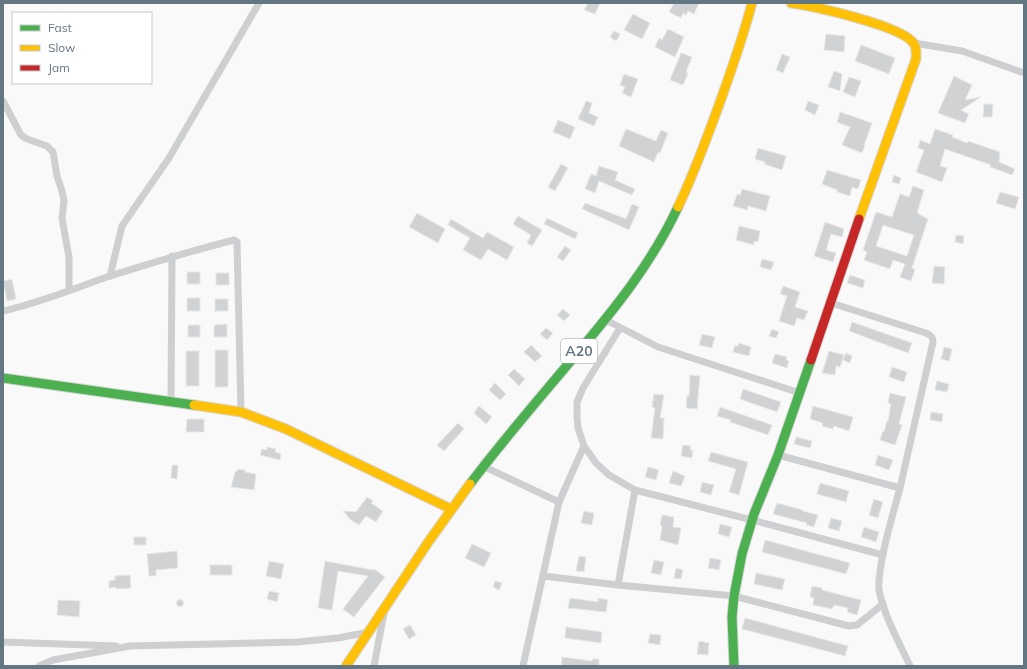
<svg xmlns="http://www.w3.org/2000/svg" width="1027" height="669" font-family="Mulish,sans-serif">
  <rect width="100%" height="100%" fill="#f9f9f9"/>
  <g fill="#d0d2d3" stroke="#e8e8e8" fill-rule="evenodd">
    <polygon points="588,3 600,3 595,14 584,10"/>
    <polygon points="674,3 699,3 694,14 688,11 686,15 683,13 681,18 669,12"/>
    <polygon points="633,14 650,23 642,39 624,30"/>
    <polygon points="668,29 684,37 675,57 655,47 659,38 662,40"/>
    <polygon points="614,31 620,34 616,41 610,37"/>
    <polygon points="826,34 845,36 844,52 824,50"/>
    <polygon points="861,45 895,58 889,74 855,61"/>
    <polygon points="681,53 692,57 686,72 688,73 683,85 670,80"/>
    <polygon points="782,54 790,57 783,73 776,70"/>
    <polygon points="834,71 842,74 840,91 828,87"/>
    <polygon points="624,74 638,79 631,97 622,93 625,87 620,85"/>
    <polygon points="954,76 972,85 965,100 981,97 961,110 969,114 965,123 938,113"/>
    <polygon points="849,77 861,81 855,97 843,92"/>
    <polygon points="586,101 592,103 589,113 598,117 594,126 578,119"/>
    <polygon points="808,101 819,105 815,115 805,110"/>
    <polygon points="984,104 993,104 992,117 983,117"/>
    <polygon points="840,112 872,123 864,145 865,146 862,153 842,145 850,127 837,122"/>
    <polygon points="558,120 575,127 570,139 553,132"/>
    <polygon points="626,129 656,141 661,130 668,133 660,153 658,152 654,162 619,146"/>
    <polygon points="935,129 953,135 952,137 967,143 968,141 1000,152 999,162 1015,169 1012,175 990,167 991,165 945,149 940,166 947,168 942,182 916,172 924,150 918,148 920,140 930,144"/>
    <polygon points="758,148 786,156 782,170 764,164 765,162 755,159"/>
    <polygon points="561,164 568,168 555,191 548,187"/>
    <polygon points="599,166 618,172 615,180 635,189 632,195 599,181 595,193 585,189 591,174 596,176"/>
    <polygon points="827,170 861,180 858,189 852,187 850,196 837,192 837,190 822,184"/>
    <polygon points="894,175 901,178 899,184 892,182"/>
    <path d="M913,186L924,190L917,213L928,219L912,268L915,270L911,281L900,277L905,264L893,260L890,269L864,260L867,252L863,250L876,212L892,217L900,194L909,197ZM883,225L914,235L907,256L876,246Z"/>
    <polygon points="742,189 770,196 766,211 748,206 747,210 733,206 737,194 740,195"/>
    <polygon points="1000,192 1019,197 1015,209 996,203"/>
    <polygon points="585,203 626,219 632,204 639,207 629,230 582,209"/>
    <polygon points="417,213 445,229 438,243 409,227"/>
    <polygon points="518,216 542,230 532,246 527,243 531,235 513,224"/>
    <polygon points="547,218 578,233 575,239 544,224"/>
    <polygon points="451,219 483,238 487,232 514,247 507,260 488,249 481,260 463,250 470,238 448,225"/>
    <polygon points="825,222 844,229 842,237 831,234 826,250 836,253 833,262 814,256"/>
    <polygon points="739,226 760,231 758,242 754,241 754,245 736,240"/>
    <polygon points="956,235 964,236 963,244 955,242"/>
    <polygon points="565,246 571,250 563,261 557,257"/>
    <polygon points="762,259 774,262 771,270 760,267"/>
    <polygon points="934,266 945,267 944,284 932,283"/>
    <rect x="187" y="272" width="13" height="12"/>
    <rect x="216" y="273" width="13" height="12"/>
    <polygon points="850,275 865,280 863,288 847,283"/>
    <polygon points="12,279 16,299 7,301 3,281"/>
    <polygon points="783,286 800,292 795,307 808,311 804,320 797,318 794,326 779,321 787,296 780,294"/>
    <rect x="187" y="298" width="13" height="13"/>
    <rect x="215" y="299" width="13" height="12"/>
    <polygon points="563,309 570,315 564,321 557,315"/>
    <polygon points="852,322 912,343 908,353 849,331"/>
    <polygon points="227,324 227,337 214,337 214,325"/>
    <rect x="188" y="325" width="12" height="12"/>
    <polygon points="546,328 553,333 547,340 540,334"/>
    <polygon points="772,329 779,332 776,338 769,336"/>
    <polygon points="702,334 715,337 712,348 699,345"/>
    <polygon points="739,343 751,347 749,356 733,352 735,345 738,346"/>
    <polygon points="531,345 542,356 535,362 524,352"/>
    <polygon points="944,347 952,349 949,361 941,359"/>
    <rect x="215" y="350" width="13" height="37"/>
    <rect x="186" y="351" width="13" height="35"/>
    <polygon points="829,351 844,355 840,367 836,366 835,375 822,373"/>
    <polygon points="846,353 852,356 850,363 843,360"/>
    <polygon points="775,354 787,357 786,360 789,361 787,368 772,363"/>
    <polygon points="892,367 907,372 904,382 889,377"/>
    <polygon points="514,369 525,379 519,386 508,375"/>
    <polygon points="690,375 700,376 697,409 686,408 687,396 689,396"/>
    <polygon points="937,381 949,384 947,392 935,390"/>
    <polygon points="495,383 506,394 500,400 489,390"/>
    <polygon points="743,389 781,402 777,412 740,399"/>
    <polygon points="890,393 906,397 899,424 902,425 895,445 880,440 883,431 884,432 887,421 888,421 891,404 888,403"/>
    <polygon points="654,394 664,395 660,418 664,418 663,439 651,438 655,408 652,407"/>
    <polygon points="479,406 492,417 486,424 474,413"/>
    <polygon points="813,406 853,417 849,431 834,426 833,429 822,426 823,423 810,419"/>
    <polygon points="720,407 772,425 768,435 730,422 731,420 717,416"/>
    <polygon points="931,412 943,414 942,422 930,420"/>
    <polygon points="187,419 204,419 204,432 186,432"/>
    <polygon points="458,423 464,429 444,451 437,445"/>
    <polygon points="796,437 812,441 810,448 794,444"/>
    <polygon points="683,445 691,446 690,450 693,450 692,458 681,456"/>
    <polygon points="267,447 276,449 275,452 281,454 280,460 260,455 262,449 267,450"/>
    <polygon points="711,452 748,462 739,495 729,492 736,469 708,461"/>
    <polygon points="878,455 893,460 889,470 875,465"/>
    <polygon points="172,465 178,465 177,479 171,478"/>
    <polygon points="648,467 659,470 656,480 645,477"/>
    <polygon points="238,469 245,470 245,472 256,474 254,490 231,487 235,472 237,471"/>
    <polygon points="673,471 685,476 681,486 669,483"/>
    <polygon points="702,482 714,485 711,495 700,492"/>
    <polygon points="820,483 849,491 846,502 817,494"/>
    <polygon points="367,497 373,501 371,503 383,511 376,522 366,516 359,525 351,520 343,511 356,512"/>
    <polygon points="874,499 883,502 878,518 869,515"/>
    <polygon points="777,503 803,510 803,511 818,515 814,527 806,525 807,523 773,514"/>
    <polygon points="584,511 594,513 592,525 581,523"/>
    <polygon points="662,515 674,517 673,527 681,528 678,545 660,540 662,526 660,525"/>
    <polygon points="831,518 842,521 839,531 828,528"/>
    <polygon points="720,524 732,527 729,537 718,534"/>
    <polygon points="864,527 879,532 876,542 861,537"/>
    <rect x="134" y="537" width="12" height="8"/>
    <polygon points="765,540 850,563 846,574 762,552"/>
    <polygon points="472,544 491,553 484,567 465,558"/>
    <polygon points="177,551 178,568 156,570 156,576 149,576 147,554"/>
    <polygon points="579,556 586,557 584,572 576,571"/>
    <polygon points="710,558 721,560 719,570 708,568"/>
    <polygon points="654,560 664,562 661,575 651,573"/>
    <polygon points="269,561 284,564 281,579 266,576"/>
    <polygon points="325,561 373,570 374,569 385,577 354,617 343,609 368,576 338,571 332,610 318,608"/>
    <rect x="210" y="565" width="22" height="10"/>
    <polygon points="676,568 683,570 681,579 674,578"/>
    <polygon points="756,573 785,579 782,590 754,584"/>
    <polygon points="130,575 131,588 116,589 116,587 109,588 109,581 115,580 115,576"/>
    <polygon points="495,581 502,583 499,590 493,587"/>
    <polygon points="812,586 822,588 822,590 861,600 857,615 847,612 848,608 834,605 832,609 813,605 814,598 810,597"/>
    <polygon points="269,591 279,593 277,602 267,599"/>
    <polygon points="570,598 598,602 598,598 608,600 606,612 568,608"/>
    <circle cx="180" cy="603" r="3.5"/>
    <polygon points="58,600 80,601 79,617 57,615"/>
    <polygon points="745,618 848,646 845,656 742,629"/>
    <polygon points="410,625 416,635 409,639 403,629"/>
    <polygon points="566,627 602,632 601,643 565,638"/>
    <polygon points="650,634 661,635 660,645 648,643"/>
    <polygon points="699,641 709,643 708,655 697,654"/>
    <polygon points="562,657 592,661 592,659 599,659 599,666 561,666"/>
  </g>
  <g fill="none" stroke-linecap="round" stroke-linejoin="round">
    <defs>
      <g id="fast">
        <polyline points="3,378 194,405"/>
        <path d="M470,484C503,440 539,399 574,357C613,311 652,263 678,207"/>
        <polyline points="734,666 732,617 734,596 742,554 754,514 778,455 811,360"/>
      </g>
      <g id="slow">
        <path d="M791,3C813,6 904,26 914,44C917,48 916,54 916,59L859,219"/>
        <path d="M678,207C694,174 706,140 719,105C731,71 743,38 752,3"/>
        <polyline points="194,405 241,412 286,429 451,509"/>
        <polyline points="346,666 429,541 470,484"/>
      </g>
      <polyline id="jam" points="811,360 859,219"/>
    </defs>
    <use href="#fast" stroke="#d5d6d7" stroke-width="11"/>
    <use href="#slow" stroke="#d5d6d7" stroke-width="11"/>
    <use href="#jam" stroke="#d5d6d7" stroke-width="11"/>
    <g stroke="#cecfd0" stroke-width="7">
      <polyline points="914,43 962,51 1024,73"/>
      <polyline points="3,101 21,135 27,139 47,146 53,152 57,176 62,191 64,201 62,218 69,257 69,290"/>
      <polyline points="110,276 122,226 169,158 259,3"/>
      <path d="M3,311C39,303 73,289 107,277C148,264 188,252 230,241L234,240L237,242L241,412"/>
      <polyline points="606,320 658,347 800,393"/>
      <polyline points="171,401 172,256"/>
      <polyline points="584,446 596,463 609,475 635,490 752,520 883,555"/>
      <path d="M778,455L900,488L933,342C933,337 931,335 926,333L831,303"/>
      <polyline points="483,466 559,502"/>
      <path d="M900,488C893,514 885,539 881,565C880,573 878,581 879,590C884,616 899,642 910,666"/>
      <polyline points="543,576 618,585 734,596 849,626 857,625 883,604"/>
      <polyline points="618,585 635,490"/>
      <polyline points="3,642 116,646"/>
      <polyline points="39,666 53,660 130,646 297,642 338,638 369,632"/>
      <polyline points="374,666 384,613"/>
      <polyline points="523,666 559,502 584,446 578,428 577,417 577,402 583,388 620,328"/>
    </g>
    <use href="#fast" stroke="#4caf50" stroke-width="9"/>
    <use href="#slow" stroke="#ffc107" stroke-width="9"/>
    <use href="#jam" stroke="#c62828" stroke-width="9"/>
  </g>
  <g text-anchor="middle" stroke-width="4" stroke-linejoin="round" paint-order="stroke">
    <rect fill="#fff" stroke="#939fa8" stroke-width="1" x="561" y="339" width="36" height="24" rx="3"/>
    <g font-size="14" font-weight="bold" fill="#657683">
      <text x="579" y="356">A20</text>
    </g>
  </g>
  <rect width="1027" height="669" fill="none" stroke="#657683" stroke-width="8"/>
  <rect x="12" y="12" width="140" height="72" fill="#ffffff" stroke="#c1c8cd"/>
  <rect x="20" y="25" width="20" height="6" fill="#4caf50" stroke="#c1c8cd"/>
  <text x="48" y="32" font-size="12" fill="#657683">Fast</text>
  <rect x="20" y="45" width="20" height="6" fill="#ffc107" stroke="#c1c8cd"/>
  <text x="48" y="52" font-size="12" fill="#657683">Slow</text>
  <rect x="20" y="65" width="20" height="6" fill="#c62828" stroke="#c1c8cd"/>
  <text x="48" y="72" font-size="12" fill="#657683">Jam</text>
</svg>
